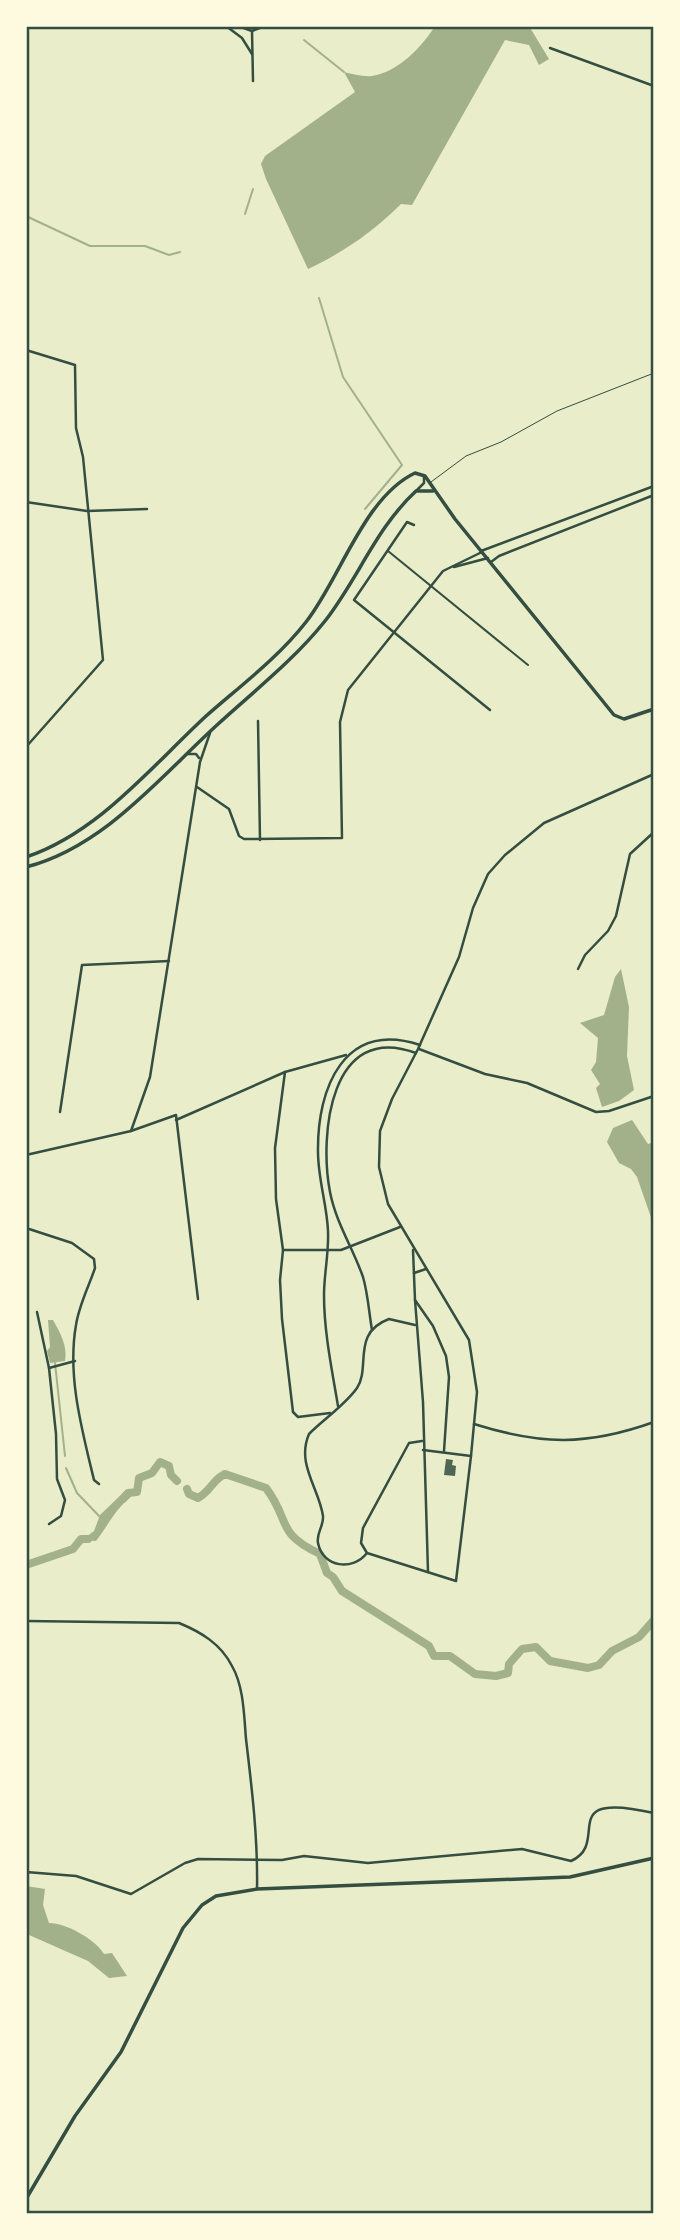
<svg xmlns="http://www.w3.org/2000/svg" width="680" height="2240" font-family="Spectral,serif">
  <rect width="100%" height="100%" fill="#e9edc9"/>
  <g fill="#a3b18a">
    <path d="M435,26H529L549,59L539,65L529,45L505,40L412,205L401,204C373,232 344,252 308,269L266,179L261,164L265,156L355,92L344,72C353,74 363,77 372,76C398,72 422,47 435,26Z"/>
    <polygon points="621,969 629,1007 627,1056 634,1090 619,1101 602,1107 596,1088 600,1084 591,1070 596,1062 598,1038 580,1023 604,1015 615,977"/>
    <polygon points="632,1120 648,1144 654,1142 654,1226 637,1177 631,1169 619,1163 607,1142 613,1128"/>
    <path d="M48,1320H53C60,1332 68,1347 65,1361L50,1363L47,1351L50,1347Z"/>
    <path d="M126,1490L131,1497C115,1509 108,1526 96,1541L82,1540L94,1531L100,1515Z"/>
    <path d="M26,1886L45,1889L43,1905L49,1923C66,1923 95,1939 104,1954L112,1953L127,1976L109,1978L88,1961L29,1935Z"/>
  </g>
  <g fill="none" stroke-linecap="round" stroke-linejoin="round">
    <g stroke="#a3b18a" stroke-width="2">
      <polyline points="304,40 344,72"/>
      <polyline points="245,214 253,189"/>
      <polyline points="26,216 90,246 145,246 169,255 180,252"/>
      <polyline points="319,298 343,377 402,465 365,509"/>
      <polyline points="55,1363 65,1456"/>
      <polyline points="66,1468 77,1493 101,1518"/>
    </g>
    <g stroke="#a3b18a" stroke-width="8">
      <path d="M187,1489L189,1494L198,1498C211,1491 213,1479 225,1474L266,1488C291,1521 275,1533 320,1554L327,1573L333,1577L342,1591L429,1646L434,1656H450L475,1674L496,1676L508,1673L509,1664L522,1649L536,1647L550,1661L588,1668L599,1665L612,1651L639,1637L654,1620"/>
      <polyline points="123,1499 128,1493 137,1492 139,1478 152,1473 160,1462 169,1466 171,1475 177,1481"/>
      <polyline points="26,1565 73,1549 81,1539 88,1539"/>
    </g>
  </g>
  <polygon fill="#4f6655" points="446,1459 453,1460 452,1465 456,1466 455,1476 444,1475"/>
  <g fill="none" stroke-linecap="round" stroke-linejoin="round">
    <polyline stroke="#344e41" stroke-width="1" points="431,482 466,456 501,442 557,411 654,373"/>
    <polyline stroke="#344e41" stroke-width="2" points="388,551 528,665"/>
    <g stroke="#344e41" stroke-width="2.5">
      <polyline points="226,26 242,38 252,54"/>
      <polyline points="238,26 252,31 265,26"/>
      <polyline points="252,31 253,81"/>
      <polyline points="550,48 654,86"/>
      <polyline points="26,350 75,365 76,428 83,457 103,660 26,747"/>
      <polyline points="416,491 424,483 424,477"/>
      <polyline points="26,502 87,511 147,509"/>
      <polyline points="414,525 407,522 354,600 490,710"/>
      <polyline points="481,551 654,486"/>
      <polyline points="491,562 499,556 654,495"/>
      <polyline points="454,567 488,558"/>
      <polyline points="258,721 260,840"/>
      <polyline points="197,787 229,809 239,836 244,839 342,838 340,722 348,690 443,571 482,552"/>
      <polyline points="578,969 585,955 608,931 616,916 630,854 654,832"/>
      <polyline points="419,1049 485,1074 527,1083 596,1112 609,1111 654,1096"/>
      <polyline points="285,1072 275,1148 276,1199 283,1250 280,1280 282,1319 293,1412 298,1417 330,1413"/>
      <polyline points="60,1112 82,965 169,961"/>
      <polyline points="176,1120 285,1072 346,1055"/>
      <polyline points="131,1131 176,1115 198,1299"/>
      <path d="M26,1228L72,1243L94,1259L95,1268C89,1286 79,1305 76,1325C67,1376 82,1430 94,1480L99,1484"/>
      <polyline points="283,1250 341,1250 400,1227"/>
      <polyline points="413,1250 415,1300 433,1326 446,1356 449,1377 444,1451"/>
      <polyline points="414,1273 426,1269"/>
      <polyline points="415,1300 423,1402 428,1572"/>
      <polyline points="37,1312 49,1368 56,1434 57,1479 65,1500 61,1516 49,1524"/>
      <path d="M372,1330C369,1313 368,1294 363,1277C353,1248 336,1223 330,1192C319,1135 330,1021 416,1053"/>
      <polyline points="49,1368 75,1361"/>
      <path d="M338,1406C332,1370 324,1332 324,1295C324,1274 329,1253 328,1231C327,1205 318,1179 318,1152C317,1088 344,1020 420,1045"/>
      <path d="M474,1424C541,1445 587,1446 654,1422"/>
      <polyline points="422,1441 409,1443 363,1528 361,1543 367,1553 456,1581 471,1456 423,1450"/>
      <polyline points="471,1456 477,1392 469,1340 388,1204 379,1167 380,1131 392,1099 418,1049 459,957 473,908 488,874 505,855 544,823 654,774"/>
      <path d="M367,1553C353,1571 323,1568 318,1543C316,1533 324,1526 323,1516C319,1488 296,1464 309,1434C324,1419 345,1405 357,1388C371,1367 351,1333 389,1319L415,1325"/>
      <path d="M26,1872L76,1876L131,1894L185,1863L198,1859L282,1860L304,1856L368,1863L522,1849L571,1861C612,1843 553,1790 654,1813"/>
    </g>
    <g stroke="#344e41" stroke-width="2.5">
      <polyline points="187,754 196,754 199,758"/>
      <polyline points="26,1155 131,1131 150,1077 200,762 210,733"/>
      <path d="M26,1621L179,1623C201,1632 221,1644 232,1666C244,1687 244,1716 246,1739C252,1789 258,1839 257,1889"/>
    </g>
    <g stroke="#344e41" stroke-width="3.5">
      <path d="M26,857C98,833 151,767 205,717C239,687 278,658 306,622C340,579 364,497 415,473L425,476L455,519L614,715L624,719L654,709"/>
      <path d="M26,867C104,847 160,777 217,725C253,692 294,660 325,621C358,579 376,528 416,491H433"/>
      <polyline points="26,2199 75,2116 121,2052 183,1928 202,1905 216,1896 257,1889 570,1877 654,1858"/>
    </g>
  </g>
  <rect width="680" height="2240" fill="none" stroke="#fefae0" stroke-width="56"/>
  <rect x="28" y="28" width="624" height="2184" fill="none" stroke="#344e41" stroke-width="2.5"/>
</svg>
